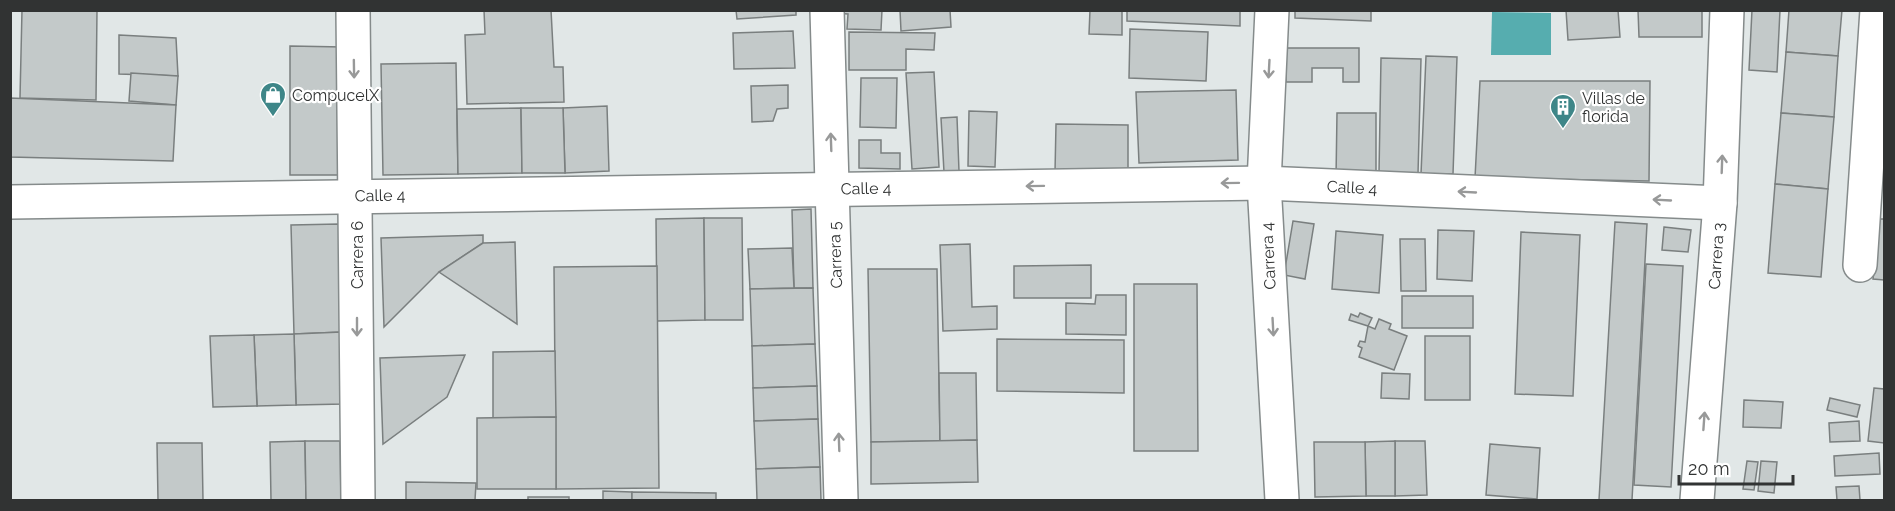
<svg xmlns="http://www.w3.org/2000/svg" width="1895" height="511" font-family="Raleway,sans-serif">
  <rect width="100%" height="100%" fill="#e1e7e7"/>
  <polygon fill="#56adaf" points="1492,12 1551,13 1551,55 1491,55"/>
  <g fill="#c3c9c9" stroke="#7a7f7f" stroke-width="1.5">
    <polygon points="22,10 97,10 96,100 20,98"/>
    <polygon points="484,10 551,10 554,67 563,67 564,102 467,104 465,35 485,34"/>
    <polygon points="736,10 796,10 796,15 737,19"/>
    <polygon points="835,10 882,10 881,30 847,29 848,14 835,13"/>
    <polygon points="900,10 950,10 951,27 901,31"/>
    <polygon points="1090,10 1122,10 1122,35 1089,34"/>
    <polygon points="1127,10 1240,10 1240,26 1127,21"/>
    <polygon points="1295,10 1371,10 1371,21 1295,18"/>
    <polygon points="1566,10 1618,10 1620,37 1568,40"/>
    <polygon points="1638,10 1702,10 1702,37 1639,37"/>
    <polygon points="1752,10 1780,10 1777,72 1749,70"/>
    <polygon points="1789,10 1842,10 1838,56 1786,52"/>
    <polygon points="1130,29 1208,32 1206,81 1129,78"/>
    <polygon points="793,31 795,68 734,69 733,33"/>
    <polygon points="849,32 935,33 934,50 906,49 906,70 849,70"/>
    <polygon points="119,35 176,38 178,76 119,74"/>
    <polygon points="290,46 343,47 342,175 290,175"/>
    <polygon points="1285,48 1359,48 1359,82 1343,82 1343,68 1312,68 1312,82 1286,82"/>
    <polygon points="1786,52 1838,56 1834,117 1781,113"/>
    <polygon points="1426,56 1457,57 1453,174 1421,174"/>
    <polygon points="1381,58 1421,59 1418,174 1379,173"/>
    <polygon points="456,63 458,174 383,175 381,64"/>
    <polygon points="934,72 939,167 912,169 906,73"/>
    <polygon points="131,73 178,76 176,105 129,101"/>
    <polygon points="861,78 897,78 896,128 860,127"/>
    <polygon points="1480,81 1650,81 1649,181 1475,178"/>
    <polygon points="788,85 788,108 777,109 773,121 752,122 751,86"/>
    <polygon points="1236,90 1238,160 1139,163 1136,92"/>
    <polygon points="10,98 176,105 173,161 10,157"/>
    <polygon points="607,106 609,171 565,173 563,108"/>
    <polygon points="521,108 522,173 458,174 457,109"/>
    <polygon points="521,108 563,108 565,173 522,173"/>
    <polygon points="969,111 997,112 995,167 968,166"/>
    <polygon points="1337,113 1376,113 1376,179 1336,178"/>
    <polygon points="1781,113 1834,117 1828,189 1775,184"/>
    <polygon points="957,117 959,171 944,172 941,118"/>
    <polygon points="1056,124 1128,125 1128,173 1055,172"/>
    <polygon points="859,140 881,140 881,153 900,153 900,169 859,168"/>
    <polygon points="1775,184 1828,189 1821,277 1768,273"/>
    <polygon points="811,209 813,288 794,288 792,210"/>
    <polygon points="704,218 705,320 657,321 656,219"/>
    <polygon points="704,218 742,218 743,320 705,320"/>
    <polygon points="1880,219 1884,219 1884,280 1873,279"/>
    <polygon points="1293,221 1314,224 1305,279 1284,275"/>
    <polygon points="1615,222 1647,224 1632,500 1599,500"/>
    <polygon points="339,224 342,332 294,334 291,225"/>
    <polygon points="1664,227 1691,230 1688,252 1662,250"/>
    <polygon points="1438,230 1474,231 1472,281 1437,279"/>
    <polygon points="1336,231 1383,235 1379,293 1332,289"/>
    <polygon points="1521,232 1580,235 1573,396 1515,394"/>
    <polygon points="483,235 483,243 439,272 384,327 381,238"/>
    <polygon points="1400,239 1425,239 1426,291 1401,291"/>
    <polygon points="515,242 517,324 439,272 483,243"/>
    <polygon points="970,244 972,307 997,306 997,329 943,331 940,245"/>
    <polygon points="792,248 794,288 750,289 748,249"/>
    <polygon points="1646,264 1683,266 1671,487 1634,485"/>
    <polygon points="1091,265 1091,298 1014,298 1014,266"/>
    <polygon points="657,266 659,488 556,489 554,267"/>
    <polygon points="868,269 937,269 940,441 871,442"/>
    <polygon points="1134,284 1197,284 1198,451 1134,451"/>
    <polygon points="813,288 815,344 752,346 750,289"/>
    <polygon points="1096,295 1126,295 1126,335 1066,334 1066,303 1095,304"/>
    <rect x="1402" y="296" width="71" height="32"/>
    <polygon points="1360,313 1372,318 1368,326 1349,320 1351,314 1358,317"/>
    <polygon points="1379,319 1391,324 1389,329 1407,336 1394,370 1359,357 1362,348 1358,346 1360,341 1365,342 1368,326 1375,329"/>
    <polygon points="342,332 344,404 296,405 294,334"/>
    <polygon points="294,334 296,405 257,406 254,335"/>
    <polygon points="254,335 257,406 213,407 210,336"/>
    <rect x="1425" y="336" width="45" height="64"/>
    <polygon points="997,339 1124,340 1124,393 997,391"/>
    <polygon points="815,344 817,386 753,388 752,346"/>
    <polygon points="555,351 556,417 493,418 493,352"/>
    <polygon points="465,355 447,397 383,444 380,358"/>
    <polygon points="939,373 976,373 977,440 940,441"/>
    <polygon points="1382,373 1410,374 1409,399 1381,398"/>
    <polygon points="817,386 818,419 754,421 753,388"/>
    <polygon points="1874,388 1884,389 1884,443 1868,441"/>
    <polygon points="1830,398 1860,405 1857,417 1827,410"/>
    <polygon points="1744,400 1783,402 1781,428 1743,427"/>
    <polygon points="556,417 556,489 477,489 477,418"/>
    <polygon points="818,419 820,467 756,469 754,421"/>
    <polygon points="1859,421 1860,441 1830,442 1829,423"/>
    <polygon points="977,440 978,482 871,484 871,442"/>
    <polygon points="305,441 306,500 271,500 270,442"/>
    <polygon points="305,441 340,441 341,500 306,500"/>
    <polygon points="1395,441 1425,441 1427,495 1395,496"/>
    <polygon points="1395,441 1395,496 1366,496 1365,442"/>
    <polygon points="1314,442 1365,442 1366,496 1315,497"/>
    <polygon points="157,443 202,443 203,500 158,500"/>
    <polygon points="1490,444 1540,448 1537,499 1486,495"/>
    <polygon points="1879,453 1880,474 1835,476 1834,456"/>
    <polygon points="1747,461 1758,462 1754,490 1743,489"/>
    <polygon points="1761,461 1777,462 1774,493 1758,491"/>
    <polygon points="820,467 821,500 757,500 756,469"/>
    <polygon points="406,482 476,483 475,500 406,500"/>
    <polygon points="1859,486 1860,500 1837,500 1836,487"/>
    <polygon points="603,491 632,492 632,500 603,500"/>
    <polygon points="632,492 716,493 716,500 632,500"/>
    <rect x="528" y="497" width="41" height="3"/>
  </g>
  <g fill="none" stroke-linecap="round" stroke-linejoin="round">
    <defs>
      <g id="minor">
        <polyline points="353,10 358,500"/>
        <polyline points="827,10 841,500"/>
        <polyline points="1272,10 1264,183 1282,500"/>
        <polyline points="10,202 1264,183 1720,203"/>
        <polyline points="1860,265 1877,10"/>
        <polyline points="1697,500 1720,203 1727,10"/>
      </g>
    </defs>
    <use href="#minor" stroke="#858b8b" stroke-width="36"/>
    <use href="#minor" stroke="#fff" stroke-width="33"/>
  </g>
  <defs><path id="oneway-shaft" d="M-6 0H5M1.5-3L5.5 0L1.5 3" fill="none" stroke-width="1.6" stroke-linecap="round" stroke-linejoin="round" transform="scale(1.5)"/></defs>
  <g stroke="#989999">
    <use href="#oneway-shaft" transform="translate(354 69) rotate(89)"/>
    <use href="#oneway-shaft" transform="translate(1269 69) rotate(93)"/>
    <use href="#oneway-shaft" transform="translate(831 142) rotate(-92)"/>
    <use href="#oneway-shaft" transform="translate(1722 164) rotate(-88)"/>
    <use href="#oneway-shaft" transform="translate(1230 183) rotate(179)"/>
    <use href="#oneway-shaft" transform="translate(1035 186) rotate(179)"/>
    <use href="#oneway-shaft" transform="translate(1467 192) rotate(-177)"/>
    <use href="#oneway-shaft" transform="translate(1662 200) rotate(-177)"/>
    <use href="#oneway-shaft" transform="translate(357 327) rotate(90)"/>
    <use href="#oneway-shaft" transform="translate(1273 327) rotate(87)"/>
    <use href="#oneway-shaft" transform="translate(1704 421) rotate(-86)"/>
    <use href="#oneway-shaft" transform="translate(839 442) rotate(-92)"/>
  </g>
  <defs>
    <symbol id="shop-pin" viewBox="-11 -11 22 30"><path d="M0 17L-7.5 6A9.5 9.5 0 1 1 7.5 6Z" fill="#3e8688" stroke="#fff"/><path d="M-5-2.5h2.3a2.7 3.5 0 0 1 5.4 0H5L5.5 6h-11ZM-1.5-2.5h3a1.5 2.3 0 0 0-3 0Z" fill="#fff"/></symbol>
    <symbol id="building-pin" viewBox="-11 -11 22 30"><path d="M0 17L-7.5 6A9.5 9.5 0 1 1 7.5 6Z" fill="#3e8688" stroke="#fff"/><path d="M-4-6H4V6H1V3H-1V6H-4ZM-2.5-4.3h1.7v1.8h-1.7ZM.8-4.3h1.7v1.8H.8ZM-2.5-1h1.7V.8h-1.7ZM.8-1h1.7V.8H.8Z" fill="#fff"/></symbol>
  </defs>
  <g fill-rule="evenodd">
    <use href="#shop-pin" x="258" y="80" width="30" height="40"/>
    <use href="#building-pin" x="1548" y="92" width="30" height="40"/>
  </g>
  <g text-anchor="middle" stroke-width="4.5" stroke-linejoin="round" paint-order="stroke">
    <g font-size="16" fill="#313333" stroke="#fff" text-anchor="start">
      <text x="292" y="101">CompucelX</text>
      <text x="1582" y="104">Villas de<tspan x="1582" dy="18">florida</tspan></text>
    </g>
    <g font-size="16" fill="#313333" stroke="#fff">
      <text transform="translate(1352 187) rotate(3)" y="6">Calle 4</text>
      <text transform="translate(866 188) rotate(-1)" y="6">Calle 4</text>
      <text transform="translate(380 195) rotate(-1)" y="6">Calle 4</text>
      <text transform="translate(357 255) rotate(-90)" y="6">Carrera 6</text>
      <text transform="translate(835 255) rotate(-92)" y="6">Carrera 5</text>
      <text transform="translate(1268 256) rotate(-93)" y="6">Carrera 4</text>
      <text transform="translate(1716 256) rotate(-86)" y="6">Carrera 3</text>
    </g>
  </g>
  <rect width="1895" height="511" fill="none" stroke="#313333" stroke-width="24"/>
  <path d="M1679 475v9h114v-9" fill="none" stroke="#313333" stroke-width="3"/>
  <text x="1688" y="475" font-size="18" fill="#313333" stroke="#ffffff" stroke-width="4.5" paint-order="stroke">20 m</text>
</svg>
